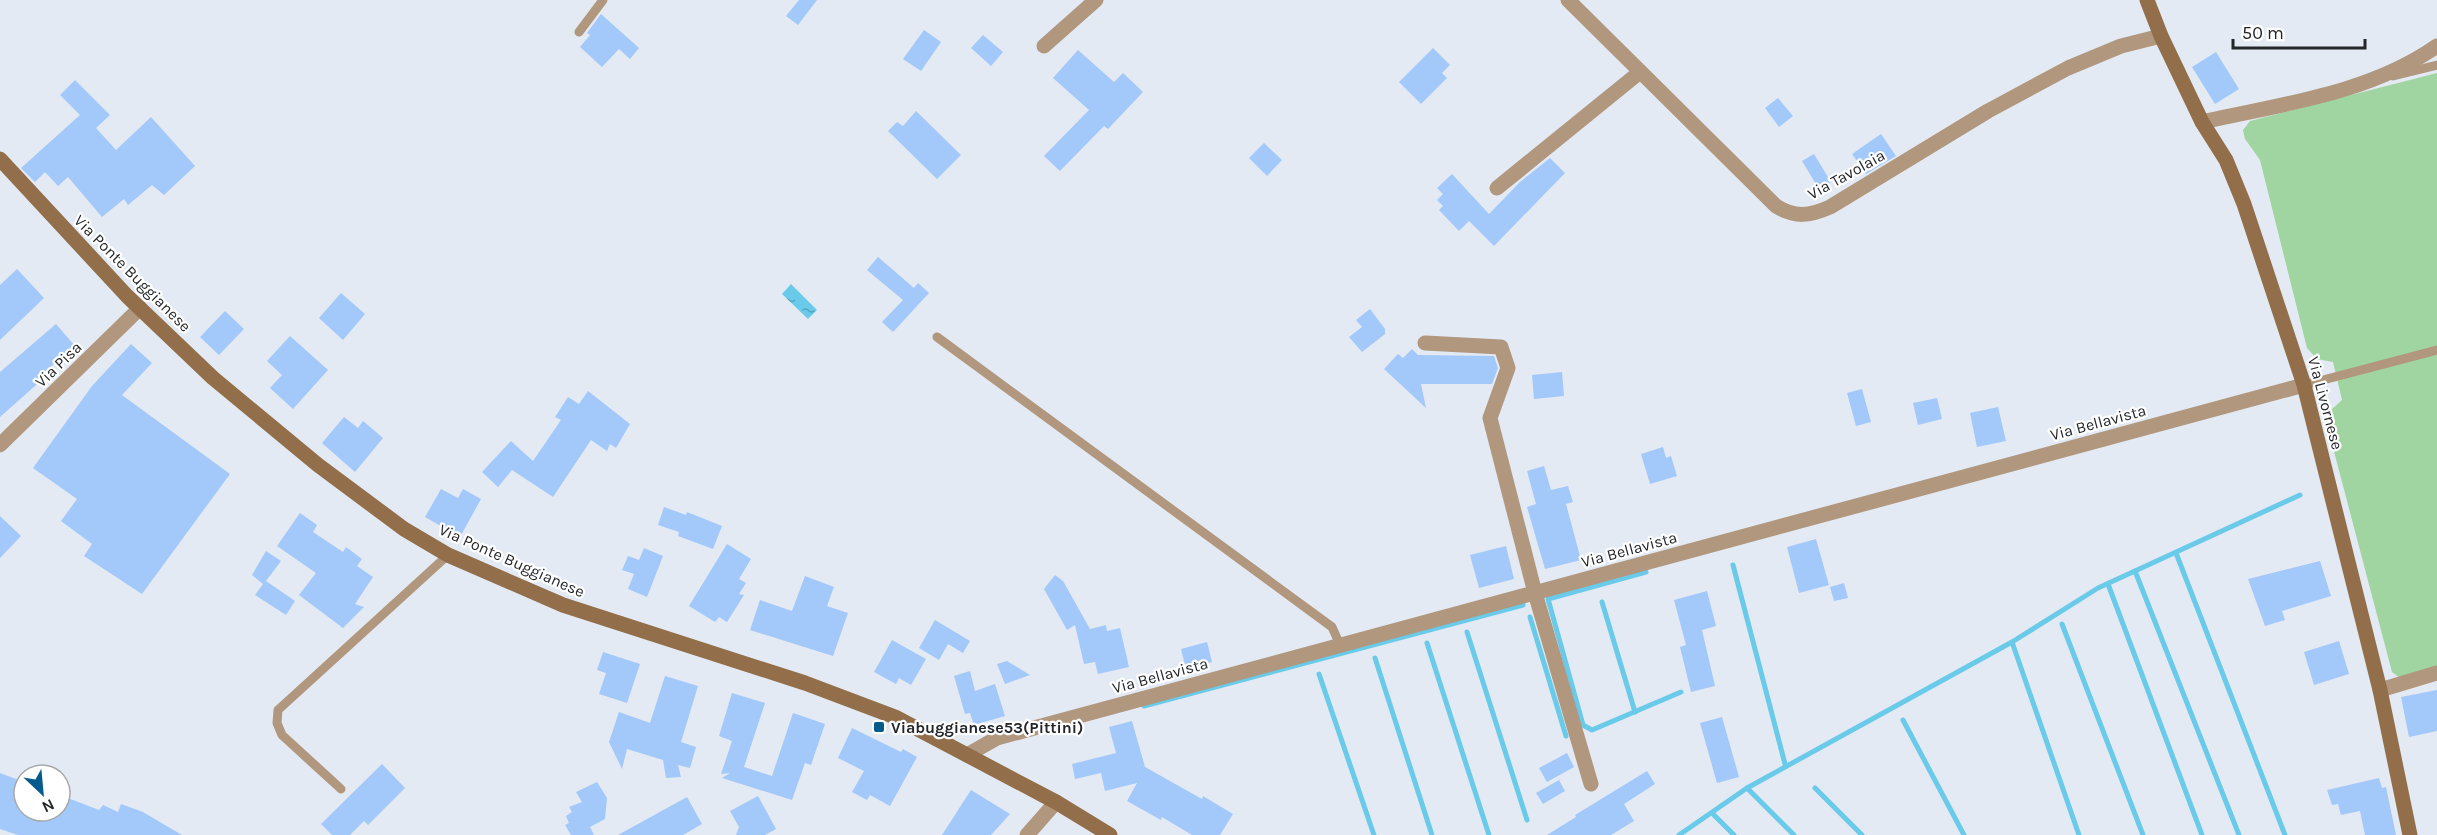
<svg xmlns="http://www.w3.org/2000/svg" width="2437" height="835" font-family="Karla,sans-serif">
  <defs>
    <pattern id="water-ripples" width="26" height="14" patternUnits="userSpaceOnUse" patternTransform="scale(1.5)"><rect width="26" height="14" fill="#69cae9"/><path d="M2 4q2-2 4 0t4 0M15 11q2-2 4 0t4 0" fill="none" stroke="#56a4bd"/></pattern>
  </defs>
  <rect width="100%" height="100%" fill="#e3eaf3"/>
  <polygon fill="#a0d4a1" points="2437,73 2437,666 2400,678 2392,672 2326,421 2330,411 2342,400 2333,362 2317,359 2307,348 2260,160 2245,139 2243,130 2250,121"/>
  <polygon fill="url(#water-ripples)" points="791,284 817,310 808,319 782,294"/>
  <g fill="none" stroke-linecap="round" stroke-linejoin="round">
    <g stroke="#69cae9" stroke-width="5">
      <polyline points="2176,553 2285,835"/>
      <polyline points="1733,565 1785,764"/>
      <polyline points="2135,571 2239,835"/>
      <polyline points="1646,572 1548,599 1583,725 1592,730 1681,692"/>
      <polyline points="2108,584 2202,835"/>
      <polyline points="1602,602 1635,712"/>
      <polyline points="1530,617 1566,736"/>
      <polyline points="2062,624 2143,835"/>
      <polyline points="1467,632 1527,820"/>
      <polyline points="2012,642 2079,835"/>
      <polyline points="1427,643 1489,835"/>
      <polyline points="1375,658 1432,835"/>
      <polyline points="1319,674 1374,835"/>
      <polyline points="1144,706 1523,605"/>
      <polyline points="1903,720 1964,835"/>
      <polyline points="1747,788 1794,835"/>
      <polyline points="1815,788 1862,835"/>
      <polyline points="1712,813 1734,835"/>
      <polyline points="1679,835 1747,788 2012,642 2098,588 2300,495"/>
    </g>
  </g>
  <g fill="#a3c8fa">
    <polygon points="799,0 817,0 798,25 786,16"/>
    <polygon points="601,14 639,48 630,59 619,49 602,67 580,47 590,35 587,33"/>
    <polygon points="924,30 941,42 921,71 903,59"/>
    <polygon points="983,35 1003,52 991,66 971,48"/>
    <polygon points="1433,48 1450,65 1442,73 1447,78 1421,104 1399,82"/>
    <polygon points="1078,50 1114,82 1123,73 1143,92 1108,129 1104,126 1060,171 1044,156 1089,110 1053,78"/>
    <polygon points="2216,52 2239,89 2215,104 2192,67"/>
    <polygon points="75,80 110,115 96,128 116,150 151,117 195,166 164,195 152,185 128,205 124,199 102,217 68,177 58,186 45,172 35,182 21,168 80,115 60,95"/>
    <polygon points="1778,98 1793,116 1779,127 1765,108"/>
    <polygon points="916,111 961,155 937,179 888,131 897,122 903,126"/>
    <polygon points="1881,134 1896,156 1866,174 1852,154"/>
    <polygon points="1264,143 1282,160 1267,176 1249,158"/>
    <polygon points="1814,154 1831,182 1819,189 1802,161"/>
    <polygon points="1550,158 1565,173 1494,246 1469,221 1459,231 1439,210 1443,206 1437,200 1443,194 1437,188 1452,174 1489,214 1520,182"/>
    <polygon points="878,257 914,288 918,283 929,293 893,332 882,322 903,300 867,270"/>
    <polygon points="17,269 44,298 0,340 0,285"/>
    <polygon points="341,293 365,314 343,340 319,318"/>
    <polygon points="1370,309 1385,329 1385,334 1362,352 1349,337 1362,327 1356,320"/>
    <polygon points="225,311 244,329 219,355 200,337"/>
    <polygon points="56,324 75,346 41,375 44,378 0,417 0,372"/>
    <polygon points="290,336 328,370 293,409 270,388 282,375 267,361"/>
    <polygon points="131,344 152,363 122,395 230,474 142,594 84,556 92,544 61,521 77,499 33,468 92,386"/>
    <polygon points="1412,349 1418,355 1494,356 1498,368 1492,384 1421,384 1426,408 1384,369 1398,354 1403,358"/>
    <polygon points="1562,372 1564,396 1534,399 1532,375"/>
    <polygon points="1862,389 1871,422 1856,426 1847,393"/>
    <polygon points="588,391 630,424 616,448 610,444 607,451 591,440 553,497 512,470 498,487 482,472 511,441 533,461 561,420 555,417 568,397 579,404"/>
    <polygon points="1937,398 1942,419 1918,425 1913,403"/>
    <polygon points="1998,407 2006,441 1977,447 1970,413"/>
    <polygon points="344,417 358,428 363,421 383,438 355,472 322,443"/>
    <polygon points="1663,447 1666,458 1671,456 1677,476 1650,484 1641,454"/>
    <polygon points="1544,466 1551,490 1568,486 1573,502 1566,504 1581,560 1545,569 1527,507 1536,504 1527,471"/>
    <polygon points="441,489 458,498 463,489 481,499 460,537 425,517"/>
    <polygon points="664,507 686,515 687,512 722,526 713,549 678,536 679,532 658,525"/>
    <polygon points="300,513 317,525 313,532 343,552 346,547 362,559 357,566 373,577 355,604 364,607 343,628 299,595 316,573 277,546"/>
    <polygon points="0,516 21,536 0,558"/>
    <polygon points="1816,539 1829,585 1799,593 1787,547"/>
    <polygon points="727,544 751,559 739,579 746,583 739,594 744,595 727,622 719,617 715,622 689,606"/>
    <polygon points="1506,546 1514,579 1479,588 1470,555"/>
    <polygon points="644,548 663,556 647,597 628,589 634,574 622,570 628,556 639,560"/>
    <polygon points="266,551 281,561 266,581 295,601 286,615 255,595 263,584 252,575"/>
    <polygon points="2320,561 2331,596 2282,611 2285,620 2265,626 2248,579"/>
    <polygon points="1055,575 1063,581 1090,629 1106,625 1107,631 1120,628 1129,667 1098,674 1095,662 1084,664 1075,625 1067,630 1044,589"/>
    <polygon points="805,576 834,587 827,606 848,613 833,656 750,630 760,600 792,611"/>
    <polygon points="1844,583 1848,598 1834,601 1830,587"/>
    <polygon points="1707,591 1716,626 1702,630 1715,686 1691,692 1680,647 1686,645 1674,600"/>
    <polygon points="935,620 970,641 963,653 948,644 939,660 919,648"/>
    <polygon points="892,640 926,659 911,685 899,678 896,684 874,672"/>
    <polygon points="2339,641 2349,674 2314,685 2304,652"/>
    <polygon points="1207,642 1212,662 1186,669 1181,649"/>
    <polygon points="603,652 640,664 627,703 599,694 606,673 597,670"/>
    <polygon points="1007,661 1030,675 1005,684 997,664"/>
    <polygon points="970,671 975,691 995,684 1005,716 974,725 970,713 965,714 954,676"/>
    <polygon points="665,676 698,686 681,742 696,747 690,768 678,765 681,777 666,778 663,760 627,749 622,769 609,742 619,712 650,723"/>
    <polygon points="2437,690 2437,731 2409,737 2401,697"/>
    <polygon points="732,693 765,703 744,767 772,776 793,713 825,724 811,765 805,763 792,800 722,778 730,773 721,774 732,741 719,736"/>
    <polygon points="1722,717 1739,777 1717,783 1700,723"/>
    <polygon points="1132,721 1145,767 1202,799 1203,796 1233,814 1220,835 1192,835 1162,817 1161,820 1127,801 1137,783 1105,791 1101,773 1075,779 1072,764 1116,753 1109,727"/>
    <polygon points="852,728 901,752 903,749 917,757 890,806 870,795 867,800 852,792 864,771 838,758"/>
    <polygon points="1567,753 1574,767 1547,782 1539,768"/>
    <polygon points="382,764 405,788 368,825 364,821 350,835 332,835 321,824"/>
    <polygon points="1647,771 1655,784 1624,804 1634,821 1611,835 1547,835 1576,817 1575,815"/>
    <polygon points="0,773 24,782 24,811 60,811 60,795 99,810 103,805 118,812 121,804 143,812 182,835 18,835 0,829"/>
    <polygon points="2379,778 2382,788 2386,787 2396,835 2365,835 2360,811 2341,815 2338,804 2332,805 2327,790"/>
    <polygon points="1559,780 1565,791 1543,804 1536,793"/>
    <polygon points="597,782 607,798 605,819 590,827 594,835 571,835 565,825 569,823 566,816 572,812 569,807 582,802 576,792"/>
    <polygon points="971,790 1010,814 991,835 942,835"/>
    <polygon points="758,796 776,829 765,835 736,835 739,827 730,811"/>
    <polygon points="687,797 702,824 683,835 618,835"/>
  </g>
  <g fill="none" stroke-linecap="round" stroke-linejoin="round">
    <g stroke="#b0977e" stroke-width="9">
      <polyline points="579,32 603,0"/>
      <polyline points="2393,76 2437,65"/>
      <polyline points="937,337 1332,627 1340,645"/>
      <polyline points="2304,385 2437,350"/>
      <polyline points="341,789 282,735 277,723 278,710 448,555"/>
    </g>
    <g stroke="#b0977e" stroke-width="15">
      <path d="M1568,0L1776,206C1795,218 1810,216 1830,207L1988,111L2068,68L2121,46L2161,36"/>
      <polyline points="1044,46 1096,0"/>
      <path d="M2202,122C2281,104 2369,94 2437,46"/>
      <polyline points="1497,188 1640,72"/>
      <polyline points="1425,343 1501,347 1508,368 1490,418 1535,593 1591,784"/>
      <polyline points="0,445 140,308"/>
      <polyline points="2380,690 2437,673"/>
      <polyline points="967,755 997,738 2304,385"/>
      <polyline points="1027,835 1056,802"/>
    </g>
    <g stroke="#926f4a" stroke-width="15">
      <polyline points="2147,0 2161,36 2202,122 2226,160 2244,204 2304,385 2380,690 2410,835"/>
      <polyline points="0,159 127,296 213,378 318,465 404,529 448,555 563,605 805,683 895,717 1056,802 1110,835"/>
    </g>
  </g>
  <rect fill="#065b8d" stroke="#fff" stroke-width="2" x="873" y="721" width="12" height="12" rx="3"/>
  <g text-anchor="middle" stroke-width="4.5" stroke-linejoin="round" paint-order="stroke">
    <g font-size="16" fill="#24272a" stroke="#fff">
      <text transform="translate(1846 174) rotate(-29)" y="6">Via Tavolaia</text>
      <text transform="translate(133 273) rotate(45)" y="6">Via Ponte Buggianese</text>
      <text transform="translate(58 364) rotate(-44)" y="6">Via Pisa</text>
      <text transform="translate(2326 403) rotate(75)" y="6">Via Livornese</text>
      <text transform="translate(2098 422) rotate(-15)" y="6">Via Bellavista</text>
      <text transform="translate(1629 549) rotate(-15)" y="6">Via Bellavista</text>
      <text transform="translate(512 560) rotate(24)" y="6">Via Ponte Buggianese</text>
      <text transform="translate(1160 675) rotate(-15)" y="6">Via Bellavista</text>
    </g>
    <g font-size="16" font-weight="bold" fill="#24272a" stroke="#fff" text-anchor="start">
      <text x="891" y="733">Viabuggianese53(Pittini)</text>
    </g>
  </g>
  <g transform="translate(42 793) rotate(154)"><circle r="28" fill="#ffffff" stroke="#a7a9aa" stroke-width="1.5"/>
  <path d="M0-4.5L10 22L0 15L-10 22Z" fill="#065b8d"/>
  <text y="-9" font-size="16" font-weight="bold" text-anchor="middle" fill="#24272a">N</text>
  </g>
  <path d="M2233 39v9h132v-9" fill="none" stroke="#24272a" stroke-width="3"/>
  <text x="2242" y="39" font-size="18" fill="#24272a" stroke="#ffffff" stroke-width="4.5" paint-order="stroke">50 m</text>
</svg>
